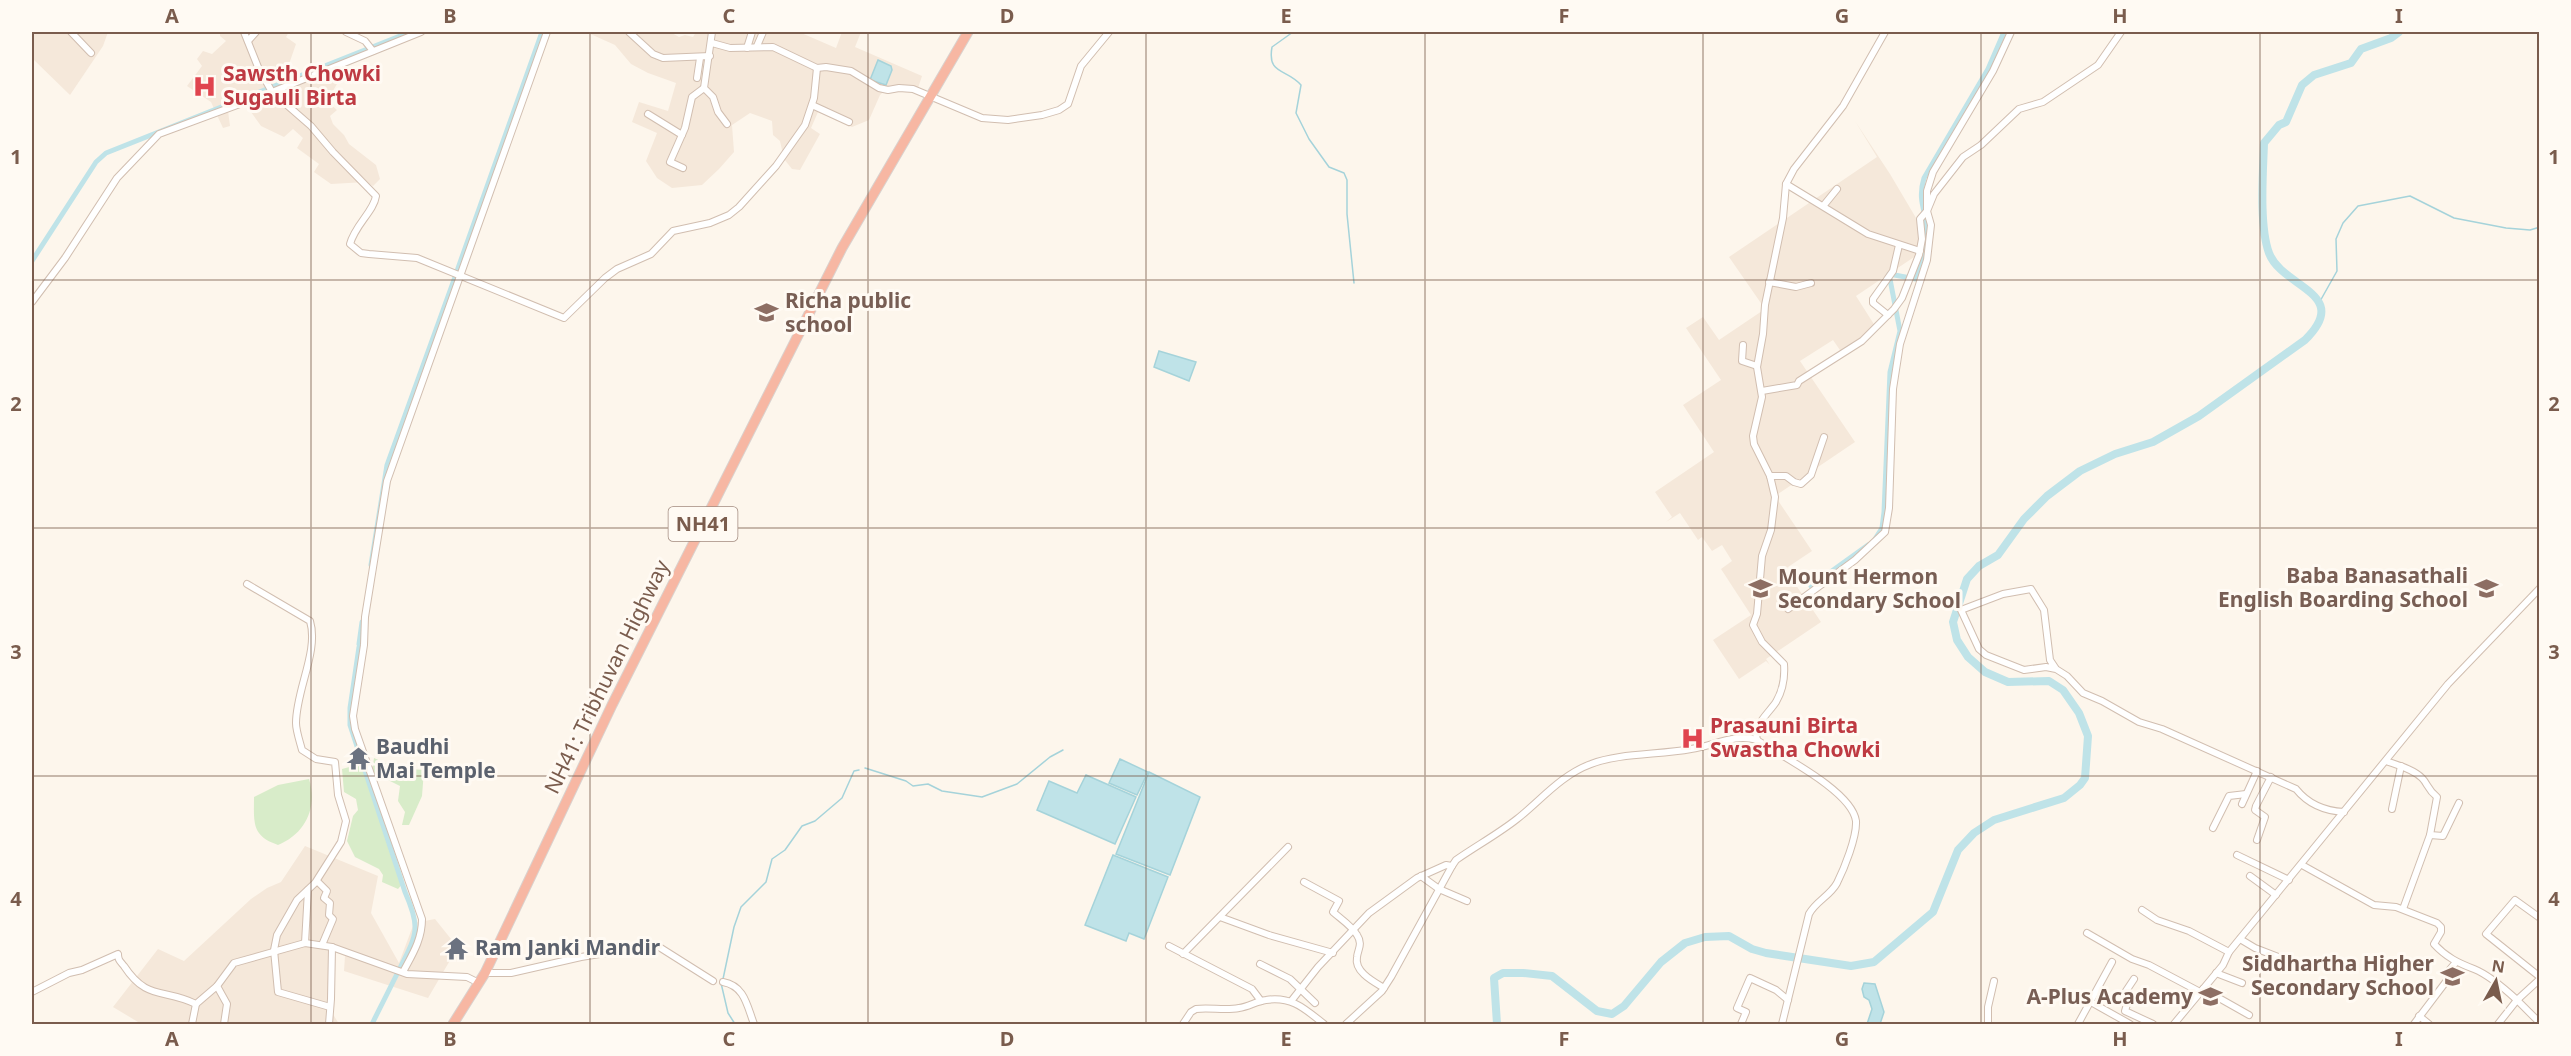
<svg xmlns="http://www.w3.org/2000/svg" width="2571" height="1056" font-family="'Noto Sans',sans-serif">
  <rect width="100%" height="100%" fill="#fdf6ec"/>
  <g fill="#f5e8da">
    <polygon points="32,32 108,32 103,46 70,95 32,58"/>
    <polygon points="220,32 289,32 286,37 296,44 289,64 298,75 319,72 337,84 327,101 337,110 330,116 333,124 344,135 349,144 376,165 380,179 373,186 366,182 331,184 314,172 319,164 297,148 303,138 293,129 284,137 261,126 246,105 228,111 230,126 223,128 211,102 187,86 202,66 197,59 203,51 212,54 226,41 220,36"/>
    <polygon points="586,32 670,32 679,37 685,35 693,37 696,32 799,32 836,48 842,32 861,32 855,47 922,76 918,88 886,89 880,95 869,120 852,127 818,112 811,128 820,134 800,170 792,169 784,159 780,141 773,135 772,121 750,113 732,125 734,152 719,169 702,185 672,188 657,178 646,161 657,133 632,122 639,102 668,111 676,83 648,73 631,64 615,45"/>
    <polygon points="1855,121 1890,174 1932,245 1856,296 1877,329 1842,353 1833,340 1800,361 1855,442 1775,496 1812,551 1785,569 1821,622 1766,659 1770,665 1766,661 1739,679 1713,640 1751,615 1721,569 1732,561 1722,545 1712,551 1702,537 1698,540 1680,513 1666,522 1672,517 1655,492 1714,452 1683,405 1721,380 1686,328 1703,317 1719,340 1765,309 1729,257 1877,157"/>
    <polygon points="305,846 378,876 371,913 399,963 414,923 435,919 455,944 452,957 428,998 344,971 345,956 333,951 331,1011 339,1024 137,1024 138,1022 113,1007 158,949 184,961 251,899 267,888 281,882"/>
  </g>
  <g fill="#d8ecc9">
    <polygon points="374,758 396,768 424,770 422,796 409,825 402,825 405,812 398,801 400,786 372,772"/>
    <polygon points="364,763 404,882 398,889 382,882 383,875 379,869 355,857 347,841 353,816 358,810 356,799 344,792 342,769"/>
    <path d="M309,779C318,808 305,834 278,845C251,836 254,822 254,797L278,785Z"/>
  </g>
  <g fill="#bfe3e8" stroke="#a5d3da" stroke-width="1.5">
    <polygon points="878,60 891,66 892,70 886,85 870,80"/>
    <polygon points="1159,351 1196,362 1189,381 1154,367"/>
    <polygon points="1120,759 1148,772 1137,795 1109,783"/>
    <polygon points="1149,772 1200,797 1170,875 1116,854"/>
    <polygon points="1086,775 1136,797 1115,844 1037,810 1049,781 1077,793"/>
    <polygon points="1113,855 1168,877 1144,939 1129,933 1126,941 1085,925"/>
    <polygon points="1864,983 1875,984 1884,1012 1880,1024 1867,1024 1872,1009 1869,1000 1864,997 1862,989"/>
  </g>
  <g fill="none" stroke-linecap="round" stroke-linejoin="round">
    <g stroke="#a5d3da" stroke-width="1.5">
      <path d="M1293,32L1272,47C1267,75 1286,68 1301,85L1296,113L1309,139L1329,167L1344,173L1347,180V214L1354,283"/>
      <polyline points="2319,303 2337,271 2336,239 2343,223 2358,206 2410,196 2454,218 2506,228 2530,230 2540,227"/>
      <polyline points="865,768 906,781 913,786 928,784 942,791 982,797 1017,784 1050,757 1063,750"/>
      <polyline points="723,979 734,927 741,907 766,882 772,859 785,850 802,826 815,821 842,798 854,771 859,770"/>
      <polyline points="721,983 728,1013 735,1024"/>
    </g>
    <g stroke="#bfe3e8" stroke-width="5">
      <polyline points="32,261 96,162 106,153 410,32"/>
      <polyline points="457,271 542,32"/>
      <path d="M1875,539L1882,528L1884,512L1890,372L1900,331L1889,274L1916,279C1919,265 1925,250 1927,236C1929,214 1916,204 1924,178L1988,69L2004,32"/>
      <polyline points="371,565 387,465 455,277"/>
      <polyline points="1811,586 1868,545"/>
      <polyline points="359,644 362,622"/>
      <path d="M359,647L350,708V725L405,892C421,928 417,934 400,968"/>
      <polyline points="372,1024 398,972"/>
    </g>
    <path stroke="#bfe3e8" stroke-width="8" d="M1497,1024L1494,978L1503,973H1523L1552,976L1597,1011L1612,1014L1624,1006L1661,962L1685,943L1705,937L1729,936L1752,949L1766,953L1851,966L1874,962L1933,912L1958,850L1974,833L1994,820L2064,798L2080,785L2085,778L2088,736L2079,713L2063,690L2049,681L2008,682L1985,672L1968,657L1957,640L1953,622L1967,579L1979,566L1998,555L2024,519L2047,496L2080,471L2115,454L2153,442L2199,416L2305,340C2353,293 2282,288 2269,253C2259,226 2263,173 2264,143L2279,125L2286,122L2302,85L2314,75L2351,63L2361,49L2391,38L2399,32"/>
    <defs>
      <g id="minor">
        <polyline points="71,32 91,53"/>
        <polyline points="346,32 365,41 373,51"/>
        <polyline points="629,32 653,54 663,58 710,56"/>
        <polyline points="712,32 704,88 713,97 718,112 727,124"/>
        <polyline points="248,41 256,32"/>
        <polyline points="712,43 730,48 773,47 817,68 826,67 851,71 879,88 888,90 899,88 913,89 982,118 1008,120 1042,115 1059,110 1068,104 1081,66 1109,32"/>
        <polyline points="757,46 763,32"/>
        <polyline points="747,48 752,32"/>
        <polyline points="697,78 700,58"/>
        <path d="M272,92L311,126L333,152L376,196C374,211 355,225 350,244L361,253L369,254L417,258L564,318L605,278L617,269L651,254L673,231L710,223L729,215L739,207L776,166L805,125L814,98L817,68"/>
        <polyline points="272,92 421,32"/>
        <polyline points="812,105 849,122"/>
        <polyline points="648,114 682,135"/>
        <polyline points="683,168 670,162 685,128 692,97 704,88"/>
        <polyline points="1786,184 1868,234 1920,251"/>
        <polyline points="1824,205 1837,189"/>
        <polyline points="1769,282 1796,287 1811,283"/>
        <polyline points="32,302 65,258 117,178 159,134 272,92 258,67 244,32"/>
        <polyline points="1888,315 1873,303 1873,299 1893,271 1899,245"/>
        <polyline points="1743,345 1742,361 1757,366"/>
        <polyline points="1762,391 1797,385 1799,381 1862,341 1894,309 1902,298 1919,255 1922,239 1920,219 1927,211 1934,194 1963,157 1981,145 2019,109 2043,102 2098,65 2121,32"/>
        <polyline points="1770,476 1786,476 1794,482 1801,484 1811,475 1824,437"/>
        <path d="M247,584L310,621C319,651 296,690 296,723C296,731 300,742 302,750L316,759L335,762L338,795L346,821L341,842L315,883L297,900L277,935L274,950L278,992L330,1007"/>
        <polyline points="1788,609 1855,560 1885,532 1889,508 1893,389 1900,344 1927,260 1931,225 1927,211 1927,191 1933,172 1993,71 2011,32"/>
        <path d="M2056,669L2050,660L2044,610L2031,589L2003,594L1961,610L1979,649L1986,655L2024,670L2046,667L2056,669L2067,676L2083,693L2102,701L2139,722L2162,729L2296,789C2308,804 2326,811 2344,812"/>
        <path d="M1757,740C1753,725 1768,714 1776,702C1783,690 1785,677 1784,664L1762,642L1753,625L1757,614L1762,556L1771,530L1775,497L1770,476L1754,444L1753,436L1762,397L1757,367L1763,334L1765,305L1783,218L1786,184L1794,169L1843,106L1885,32"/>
        <path d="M2386,761C2397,765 2413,769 2422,778C2428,784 2427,789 2437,797L2430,835"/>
        <polyline points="2242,804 2257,771"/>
        <polyline points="2392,809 2401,766"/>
        <polyline points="2213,828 2229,796 2246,794"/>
        <polyline points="2257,840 2265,817 2255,810 2256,806 2271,777"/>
        <polyline points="2237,855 2289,880"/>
        <path d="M2302,865L2374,905L2396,907L2437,923L2441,927V932L2434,944C2446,957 2458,963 2474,969C2489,975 2505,989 2517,1000L2540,979"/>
        <polyline points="1421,876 1439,889 1467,901"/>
        <polyline points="2250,876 2276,895"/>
        <polyline points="317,881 327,891 324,898 330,903 329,915 333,919 322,945"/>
        <path d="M1304,882L1339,901L1333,912C1341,919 1352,926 1357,935C1363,944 1358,949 1357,957C1354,972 1374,982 1384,988"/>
        <polyline points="2403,909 2430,835 2443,836 2459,803"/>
        <polyline points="2142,910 2157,920 2189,931 2229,952"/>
        <polyline points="1220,917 1269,935 1333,953"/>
        <polyline points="2540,918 2515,900 2486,934 2540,977"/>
        <polyline points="2087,933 2132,959 2149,965 2200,992"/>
        <polyline points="2240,939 2255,948 2291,962"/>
        <polyline points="305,943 308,890"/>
        <polyline points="1169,946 1252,989 1261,1001"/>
        <polyline points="1183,954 1288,847"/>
        <polyline points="1260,964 1290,979 1315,1003"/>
        <path d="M403,972C412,955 422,940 422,919L355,729L353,716L364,645L365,617L387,481L547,32"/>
        <polyline points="485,973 511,973 581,957 656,945 713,981"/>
        <polyline points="2216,973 2242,983"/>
        <polyline points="2134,979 2126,991 2128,1001 2125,1011 2153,1024"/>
        <path d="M723,982C745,986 747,1006 754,1024"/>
        <polyline points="217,986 227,1004 224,1024"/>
        <polyline points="2203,989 2249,1015"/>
        <path d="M32,992L69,973L82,970L118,954C118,960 120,961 124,966C147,1001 163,988 196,1004L217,986L234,963L305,943L332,947L407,974L467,977L479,983"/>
        <path d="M1292,1000L1318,967L1369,913L1417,878L1446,865L1452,866L1456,860C1476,846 1498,834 1517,819C1541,800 1561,775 1591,764C1619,753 1659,755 1691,749C1714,746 1734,733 1757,740C1781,756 1852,791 1856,821C1857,837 1844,869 1837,883C1830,896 1816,901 1809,914L1782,1024"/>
        <polyline points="2089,1001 2130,1024"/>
        <polyline points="2419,1016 2429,1024"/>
        <polyline points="192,1024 196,1004"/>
        <polyline points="329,1024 331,999 332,947"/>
        <path d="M1183,1024L1191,1012L1196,1009C1210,1007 1225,1011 1239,1008C1248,1007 1257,1001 1266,1000C1292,996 1305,1009 1324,1024"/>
        <polyline points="1346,1024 1382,991 1391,977 1452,866"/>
        <polyline points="1741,1024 1746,1012 1737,1008 1750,978 1776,990 1788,1000"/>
        <polyline points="1988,1024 1988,1007 1994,981"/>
        <polyline points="2078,1024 2112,962"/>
        <polyline points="2174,1024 2223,965 2229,952 2448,684 2540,588"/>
        <polyline points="2414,1024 2448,979 2447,973 2456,962"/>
        <polyline points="2498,1024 2517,1000 2540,1023"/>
      </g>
      <polyline id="highway" points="453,1024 485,973 612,705 842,248 968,32"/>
    </defs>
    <use href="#minor" stroke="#d1beb0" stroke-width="8"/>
    <use href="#highway" stroke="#dad1cd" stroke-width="11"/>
    <use href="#minor" stroke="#fff" stroke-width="6"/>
    <use href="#highway" stroke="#f7b7a3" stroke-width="9"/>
  </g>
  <path fill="none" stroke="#7a5c4d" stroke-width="1.5" stroke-opacity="0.55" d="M311,32V1024M590,32V1024M868,32V1024M1146,32V1024M1425,32V1024M1703,32V1024M1981,32V1024M2260,32V1024M32,280H2540M32,528H2540M32,776H2540"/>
  <defs>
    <symbol id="hospital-bare" viewBox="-9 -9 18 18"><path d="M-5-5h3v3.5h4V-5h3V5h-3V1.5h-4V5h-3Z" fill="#e0444e" stroke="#fffaf3" stroke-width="2.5" paint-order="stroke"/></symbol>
    <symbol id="school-bare" viewBox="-9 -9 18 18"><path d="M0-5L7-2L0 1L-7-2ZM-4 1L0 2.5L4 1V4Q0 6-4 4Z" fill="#8d6e63" stroke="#fffaf3" stroke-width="2.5" paint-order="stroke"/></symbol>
    <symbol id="temple-bare" viewBox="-9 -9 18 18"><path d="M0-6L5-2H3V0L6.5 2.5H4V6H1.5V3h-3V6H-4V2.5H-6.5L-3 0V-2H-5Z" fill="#6b7280" stroke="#fffaf3" stroke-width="2.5" paint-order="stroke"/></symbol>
  </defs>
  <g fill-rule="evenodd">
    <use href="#hospital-bare" x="188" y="70" width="33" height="33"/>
    <use href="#school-bare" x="750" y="296" width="33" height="33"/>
    <use href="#school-bare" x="2470" y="572" width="33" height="33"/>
    <use href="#school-bare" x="1744" y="572" width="33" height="33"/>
    <use href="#hospital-bare" x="1676" y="722" width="33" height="33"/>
    <use href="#temple-bare" x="342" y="742" width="33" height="33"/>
    <use href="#temple-bare" x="440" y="932" width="33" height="33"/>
    <use href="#school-bare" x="2436" y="960" width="33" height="33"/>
    <use href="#school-bare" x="2194" y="980" width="33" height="33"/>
  </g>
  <g text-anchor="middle" stroke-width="6" stroke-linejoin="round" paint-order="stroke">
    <rect fill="#fffaf3" stroke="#a28b7f" stroke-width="1.5" x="668.5" y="507" width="69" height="34" rx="4.5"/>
    <g font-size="20" font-weight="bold" fill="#7a5c4d">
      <text x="703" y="531">NH41</text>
    </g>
    <g font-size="21" font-weight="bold" fill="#be3a42" stroke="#fffaf3" text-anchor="start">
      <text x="223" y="81">Sawsth Chowki<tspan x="223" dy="24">Sugauli Birta</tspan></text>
      <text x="1710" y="733">Prasauni Birta<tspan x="1710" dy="24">Swastha Chowki</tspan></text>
    </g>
    <g font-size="21" font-weight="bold" fill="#785e54" stroke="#fffaf3" text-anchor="end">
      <text x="785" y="308" text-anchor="start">Richa public<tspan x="785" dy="24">school</tspan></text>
      <text x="2468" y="583">Baba Banasathali<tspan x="2468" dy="24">English Boarding School</tspan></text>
      <text x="1778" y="584" text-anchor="start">Mount Hermon<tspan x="1778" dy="24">Secondary School</tspan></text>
      <text x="2434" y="971">Siddhartha Higher<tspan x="2434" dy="24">Secondary School</tspan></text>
      <text x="2193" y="1004">A-Plus Academy</text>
    </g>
    <g font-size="21" fill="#7a5c4d" stroke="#fffaf3">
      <text transform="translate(607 677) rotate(-64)" y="7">NH41: Tribhuvan Highway</text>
    </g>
    <g font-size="21" font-weight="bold" fill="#5b616d" stroke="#fffaf3" text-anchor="start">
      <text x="376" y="754">Baudhi<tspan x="376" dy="24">Mai Temple</tspan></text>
      <text x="475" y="955">Ram Janki Mandir</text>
    </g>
  </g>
  <rect width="2571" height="1056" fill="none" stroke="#fffaf3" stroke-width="66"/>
  <g transform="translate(2496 981) rotate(9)" stroke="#fffaf3" stroke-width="4.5" paint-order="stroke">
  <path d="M0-4.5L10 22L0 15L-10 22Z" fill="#7a5c4d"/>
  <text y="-9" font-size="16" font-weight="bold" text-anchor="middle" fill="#7a5c4d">N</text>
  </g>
  <rect x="33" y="33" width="2505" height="990" fill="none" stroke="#7a5c4d" stroke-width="2"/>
  <g font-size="20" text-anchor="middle" font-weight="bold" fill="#7a5c4d">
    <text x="172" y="23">A</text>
    <text x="450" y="23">B</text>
    <text x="729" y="23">C</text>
    <text x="1007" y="23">D</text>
    <text x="1286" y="23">E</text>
    <text x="1564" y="23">F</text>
    <text x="1842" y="23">G</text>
    <text x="2120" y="23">H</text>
    <text x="2399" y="23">I</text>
    <text x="16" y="164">1</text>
    <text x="2554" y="164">1</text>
    <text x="16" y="411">2</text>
    <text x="2554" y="411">2</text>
    <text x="16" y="659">3</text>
    <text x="2554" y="659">3</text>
    <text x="16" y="906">4</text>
    <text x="2554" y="906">4</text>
    <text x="172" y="1046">A</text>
    <text x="450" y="1046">B</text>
    <text x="729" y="1046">C</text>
    <text x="1007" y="1046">D</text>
    <text x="1286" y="1046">E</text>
    <text x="1564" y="1046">F</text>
    <text x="1842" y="1046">G</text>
    <text x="2120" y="1046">H</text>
    <text x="2399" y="1046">I</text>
  </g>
</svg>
